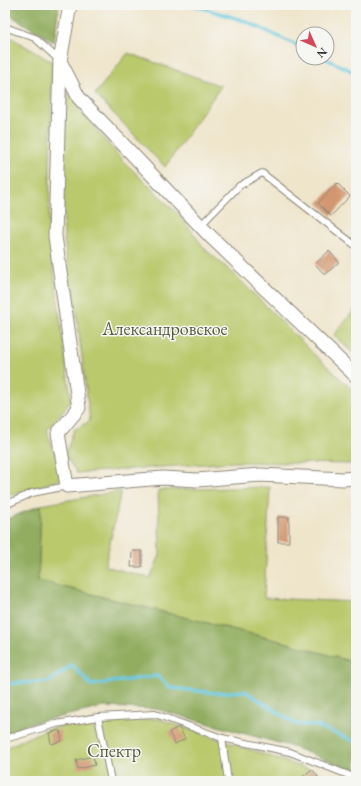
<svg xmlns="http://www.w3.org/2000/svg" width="361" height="786" font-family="'EB Garamond',serif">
  <rect width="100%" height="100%" fill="#f6f6f2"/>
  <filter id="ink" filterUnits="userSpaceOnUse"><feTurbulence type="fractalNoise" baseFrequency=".025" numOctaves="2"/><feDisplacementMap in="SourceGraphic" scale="8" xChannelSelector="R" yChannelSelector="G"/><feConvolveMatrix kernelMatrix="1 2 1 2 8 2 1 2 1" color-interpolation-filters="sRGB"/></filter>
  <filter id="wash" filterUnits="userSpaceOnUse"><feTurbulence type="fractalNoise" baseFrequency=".012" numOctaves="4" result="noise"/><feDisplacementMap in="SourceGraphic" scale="16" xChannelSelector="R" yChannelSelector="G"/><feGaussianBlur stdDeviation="0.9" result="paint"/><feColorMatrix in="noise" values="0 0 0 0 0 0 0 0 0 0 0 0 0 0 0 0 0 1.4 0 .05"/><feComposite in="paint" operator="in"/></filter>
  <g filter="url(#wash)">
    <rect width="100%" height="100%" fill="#efe5cb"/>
    <g fill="#b9c96c" stroke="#727a4c">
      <polygon points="5,34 52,62 49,234 71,401 47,430 62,479 5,497"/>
      <polygon points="128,53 221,86 165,167 95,94"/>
      <polygon points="69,89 80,111 124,162 180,216 206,250 235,275 314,354 356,393 356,464 233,462 77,473 65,455 74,430 90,421 76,310 70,283 64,239 62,127"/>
      <polygon points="356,308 356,356 334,335"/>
      <polygon points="270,487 264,598 356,602 356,663 284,642 39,581 38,582 41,505 121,491 105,566 150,578 160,555 158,490"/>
      <polygon points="159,719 343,781 5,781 5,748 47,729 101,720"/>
    </g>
    <g fill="#92ad60" stroke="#5e6c46">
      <polygon points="5,5 59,5 54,42 5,12"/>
      <polygon points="41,505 38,582 39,581 284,642 356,663 356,771 293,747 156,709 104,707 28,724 5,735 5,520"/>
    </g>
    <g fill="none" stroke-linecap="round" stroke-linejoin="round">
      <g stroke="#5dc4db" stroke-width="3.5">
        <polyline points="193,5 245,21 303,48"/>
        <polyline points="324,58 356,73"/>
        <polyline points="5,685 15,683 49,682 72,665 91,685 157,676 171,688 217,693 245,691 296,724 317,726 356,742"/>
      </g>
    </g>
    <g id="blocks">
      <g fill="#d29771">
        <polygon points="337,183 350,196 331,216 318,203"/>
        <polygon points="329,251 339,262 325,275 315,264"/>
        <rect x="278" y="517" width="11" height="25"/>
        <polygon points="132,551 142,551 142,567 131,567"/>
        <polygon points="179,727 185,739 175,744 169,732"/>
        <polygon points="60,730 62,741 51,744 49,733"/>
        <polygon points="93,756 95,765 78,769 76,760"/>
        <polygon points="312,769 318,776 312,781 298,781"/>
      </g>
    </g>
  </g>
  <g filter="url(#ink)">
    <use href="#blocks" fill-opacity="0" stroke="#8d887b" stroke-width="1"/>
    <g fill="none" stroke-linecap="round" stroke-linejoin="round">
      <defs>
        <g id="lane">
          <polyline points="5,27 35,38 60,61"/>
          <polyline points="200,226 239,186 262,173 356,246"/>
          <polyline points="5,505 32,493 67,486"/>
          <polyline points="222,738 228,781"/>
          <polyline points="5,739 56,724 98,717"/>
          <polyline points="111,781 98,717 155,714 222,738 290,752 356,778"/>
        </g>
        <g id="street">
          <polyline points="70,5 60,61 79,98 210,236 356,376"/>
          <polyline points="60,61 55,236 79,408 58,433 67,486 163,478 197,480 260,475 343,479 356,478"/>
        </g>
      </defs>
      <use href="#lane" stroke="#8d887b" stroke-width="8"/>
      <use href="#street" stroke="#8d887b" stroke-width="15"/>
      <use href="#lane" stroke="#fff" stroke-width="6"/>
      <use href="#street" stroke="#fff" stroke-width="13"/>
    </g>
  </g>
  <g text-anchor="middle" stroke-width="3" stroke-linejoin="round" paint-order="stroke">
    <g font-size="18" fill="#565a3e" stroke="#f6f6f2">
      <text x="165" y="335">Александровское</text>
      <text x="114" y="757">Спектр</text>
    </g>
  </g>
  <rect width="361" height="786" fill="none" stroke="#f6f6f2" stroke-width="20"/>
  <g transform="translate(315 46) rotate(135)"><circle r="19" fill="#f6f6f2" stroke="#a5a5a2"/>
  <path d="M0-3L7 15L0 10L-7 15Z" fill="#d1495b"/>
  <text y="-6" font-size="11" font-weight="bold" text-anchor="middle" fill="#2b2b2b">N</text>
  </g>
</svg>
